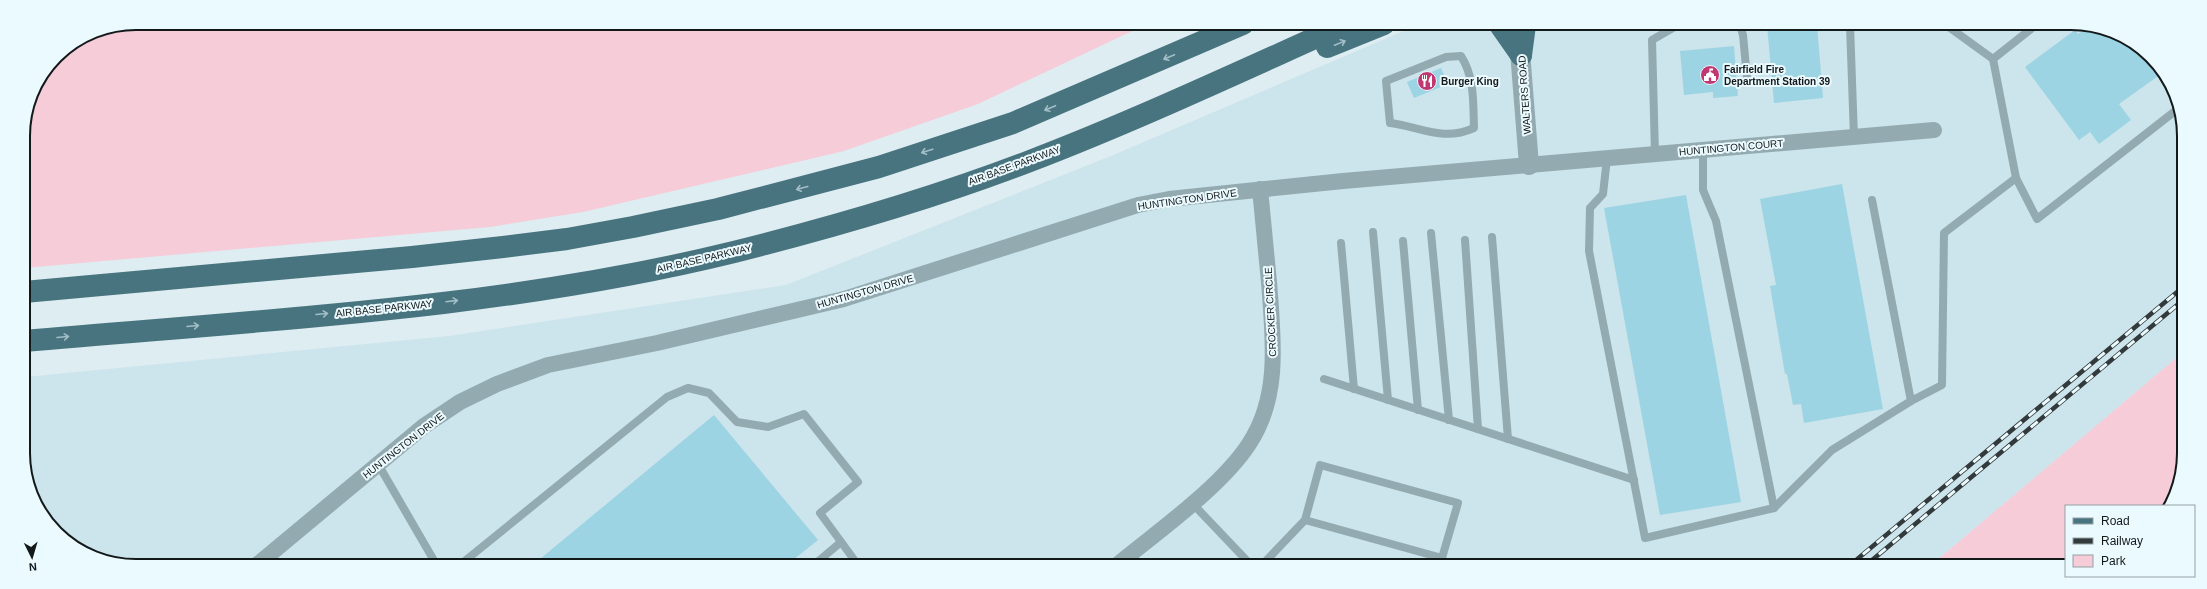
<svg xmlns="http://www.w3.org/2000/svg" width="2207" height="589" font-family="Arial,sans-serif">
  <rect width="100%" height="100%" fill="#deedf1"/>
  <polygon fill="#cce4eb" points="1420,24 2093,25 2151,56 2182,114 2182,353 1930,566 114,564 56,533 25,475 25,377 449,336 786,285 1111,156"/>
  <g fill="#f5ccd8">
    <polygon points="136,23 1147,24 978,104 844,151 583,212 490,227 24,268 23,129 35,86 56,56 93,32"/>
    <polygon points="2182,353 2182,475 2170,506 2066,506 2066,566 1930,566"/>
  </g>
  <g fill="#9cd4e3">
    <polygon points="1767,25 1817,25 1823,98 1774,103"/>
    <polygon points="2091,25 2151,56 2161,74 2119,104 2131,120 2099,144 2090,132 2079,140 2025,67 2075,30 2078,34"/>
    <polygon points="1734,46 1738,96 1713,98 1713,92 1684,95 1680,51"/>
    <polygon points="1441,68 1448,84 1414,98 1407,82"/>
    <polygon points="1842,184 1883,409 1804,423 1801,404 1793,405 1787,374 1785,374 1770,286 1776,285 1760,199"/>
    <polygon points="1686,195 1741,502 1660,515 1604,208"/>
    <polygon points="714,415 818,540 788,564 534,564"/>
  </g>
  <g fill="none" stroke-linecap="round" stroke-linejoin="round">
    <g stroke="#93aab0" stroke-width="8">
      <polyline points="1740,25 1743,35 1747,78"/>
      <polyline points="1850,25 1854,137"/>
      <polyline points="1946,25 1993,59"/>
      <polyline points="2036,25 1993,59 2016,178 2037,219 2179,108"/>
      <path d="M1461,56C1475,78 1473,103 1474,128C1442,142 1422,127 1390,123L1386,81L1446,57Z"/>
      <polyline points="1655,154 1652,40 1678,25"/>
      <polyline points="1607,158 1603,194 1590,208 1589,251 1645,538 1774,508 1716,221 1703,190 1703,150"/>
      <polyline points="1373,232 1388,400"/>
      <polyline points="1431,233 1449,420"/>
      <polyline points="1492,237 1508,439"/>
      <polyline points="1465,240 1478,429"/>
      <polyline points="1403,241 1418,410"/>
      <polyline points="1341,243 1354,389"/>
      <polyline points="1324,379 1634,480"/>
      <polyline points="1911,401 1942,385 1944,233 2016,178"/>
      <polyline points="378,464 436,564"/>
      <polyline points="1192,503 1251,565"/>
      <polyline points="1774,508 1832,450 1911,401 1872,200"/>
      <polyline points="461,564 667,397 688,388 709,393 737,422 768,427 804,414 858,482 820,513 858,565"/>
      <polyline points="815,564 841,542"/>
      <polyline points="1262,565 1305,520 1320,465 1458,503 1442,558 1305,520"/>
    </g>
    <g stroke="#93aab0" stroke-width="16">
      <polyline points="258,564 424,426 460,402 497,384 548,365 657,343 844,299 1138,205 1169,199 1343,181 1934,130"/>
      <path d="M1117,565C1157,532 1221,487 1249,444C1281,396 1273,337 1269,282C1266,251 1263,220 1260,189"/>
    </g>
    <polyline stroke="#93aab0" stroke-width="20" points="1519,39 1529,165"/>
    <g stroke="#487480" stroke-width="22">
      <polyline points="1500,25 1521,55"/>
      <polyline points="1327,47 1384,24"/>
      <polyline points="1521,55 1525,25"/>
      <polyline points="24,292 412,257 503,247 567,239 633,227 718,209 879,167 1013,123 1243,24"/>
      <path d="M24,341C261,320 502,309 734,252C834,227 934,198 1030,161C1137,120 1241,71 1346,24"/>
    </g>
    <defs>
      <g id="rail">
        <polyline points="1849,566 2182,288"/>
        <polyline points="1865,566 2182,301"/>
      </g>
    </defs>
    <use href="#rail" stroke="#333a3b" stroke-width="4.5"/>
    <use href="#rail" stroke="#ebfaff" stroke-width="3" stroke-dasharray="9" stroke-linecap="butt"/>
  </g>
  <defs><path id="oneway-shaft" d="M-6 0H5M1.5-3L5.5 0L1.5 3" fill="none" stroke-width="1.6" stroke-linecap="round" stroke-linejoin="round"/></defs>
  <g stroke="#a2bec6">
    <use href="#oneway-shaft" transform="translate(1340 43) rotate(-22)"/>
    <use href="#oneway-shaft" transform="translate(1169 57) rotate(157)"/>
    <use href="#oneway-shaft" transform="translate(1050 108) rotate(157)"/>
    <use href="#oneway-shaft" transform="translate(927 151) rotate(162)"/>
    <use href="#oneway-shaft" transform="translate(802 188) rotate(165)"/>
    <use href="#oneway-shaft" transform="translate(452 301) rotate(-7)"/>
    <use href="#oneway-shaft" transform="translate(322 314) rotate(-5)"/>
    <use href="#oneway-shaft" transform="translate(193 326) rotate(-5)"/>
    <use href="#oneway-shaft" transform="translate(63 337) rotate(-5)"/>
  </g>
  <defs>
    <symbol id="civic-disc" viewBox="-11 -11 22 22"><circle r="9.5" fill="#c13771" stroke="#ebfaff"/><path d="M-.6-6.5H3V-4.5H.6V-3L4-1V1h2V6H-6V1h2V-1L-.6-3ZM-1.2 2.5V6h2.4V2.5Z" fill="#fff"/></symbol>
    <symbol id="restaurant-disc" viewBox="-11 -11 22 22"><circle r="9.5" fill="#c13771" stroke="#ebfaff"/><path d="M-5-6h1v4h1v-4h1v4h1v-4h1v5L-1.5 .5V6h-2V.5L-5-1ZM5-6V6H3V1.5H1.5Q1.5-4 5-6Z" fill="#fff"/></symbol>
  </defs>
  <g fill-rule="evenodd">
    <use href="#civic-disc" x="1699" y="64" width="22" height="22"/>
    <use href="#restaurant-disc" x="1416" y="70" width="22" height="22"/>
  </g>
  <g text-anchor="middle" stroke-width="4" stroke-linejoin="round" paint-order="stroke">
    <g font-size="10" font-weight="bold" fill="#131819" stroke="#ebfaff" text-anchor="start">
      <text x="1724" y="73">Fairfield Fire<tspan x="1724" dy="12">Department Station 39</tspan></text>
      <text x="1441" y="85">Burger King</text>
    </g>
    <g font-size="10" fill="#131819" stroke="#ebfaff">
      <text transform="translate(1524 95) rotate(-94)" y="4">WALTERS ROAD</text>
      <text transform="translate(1731 147) rotate(-5)" y="4">HUNTINGTON COURT</text>
      <text transform="translate(1014 165) rotate(-20)" y="4">AIR BASE PARKWAY</text>
      <text transform="translate(1187 199) rotate(-8)" y="4">HUNTINGTON DRIVE</text>
      <text transform="translate(704 258) rotate(-13)" y="4">AIR BASE PARKWAY</text>
      <text transform="translate(865 291) rotate(-16)" y="4">HUNTINGTON DRIVE</text>
      <text transform="translate(384 308) rotate(-6)" y="4">AIR BASE PARKWAY</text>
      <text transform="translate(1270 312) rotate(-93)" y="4">CROCKER CIRCLE</text>
      <text transform="translate(403 445) rotate(-38)" y="4">HUNTINGTON DRIVE</text>
    </g>
  </g>
  <path d="M0 0H2207V589H0ZM136 30H2071A106 106 0 0 1 2177 136V453A106 106 0 0 1 2071 559H136A106 106 0 0 1 30 453V136A106 106 0 0 1 136 30Z" fill="#ebfaff" fill-rule="evenodd"/>
  <path fill="none" stroke="#131819" stroke-width="2" d="M136 30H2071A106 106 0 0 1 2177 136V453A106 106 0 0 1 2071 559H136A106 106 0 0 1 30 453V136A106 106 0 0 1 136 30Z"/>
  <rect x="2065" y="505" width="130" height="72" fill="#ebfaff" stroke="#95a0a3"/>
  <rect x="2073" y="518" width="20" height="6" fill="#487480" stroke="#95a0a3"/>
  <text x="2101" y="525" font-size="12" fill="#131819">Road</text>
  <rect x="2073" y="538" width="20" height="6" fill="#333a3b" stroke="#95a0a3"/>
  <text x="2101" y="545" font-size="12" fill="#131819">Railway</text>
  <rect x="2073" y="555" width="20" height="12" fill="#f5ccd8" stroke="#95a0a3"/>
  <text x="2101" y="565" font-size="12" fill="#131819">Park</text>
  <g transform="translate(32 557) rotate(175)" stroke="#ebfaff" stroke-width="3" paint-order="stroke">
  <path d="M0-3L7 15L0 10L-7 15Z" fill="#131819"/>
  <text y="-6" font-size="11" font-weight="bold" text-anchor="middle" fill="#131819">N</text>
  </g>
</svg>
